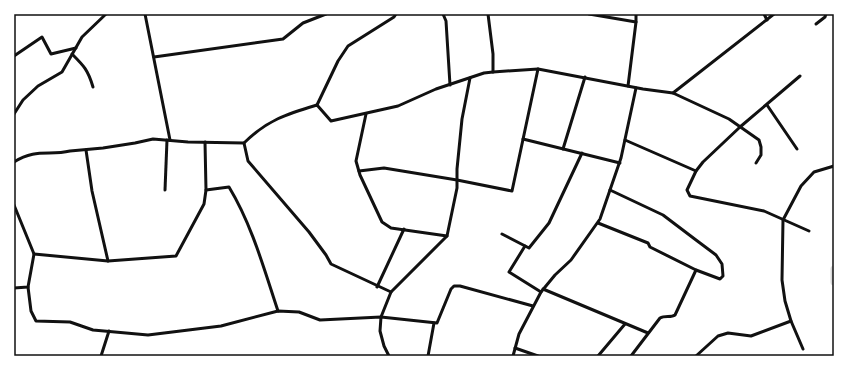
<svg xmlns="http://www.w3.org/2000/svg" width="848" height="370" font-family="'Source Sans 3',sans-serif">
  <rect width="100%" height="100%" fill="#fff"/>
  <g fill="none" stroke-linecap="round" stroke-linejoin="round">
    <polyline stroke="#d9d9d9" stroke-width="7" points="834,269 834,282"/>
    <g stroke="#111" stroke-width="3">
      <polyline points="145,14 170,140"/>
      <polyline points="443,14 446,21 450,85"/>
      <polyline points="488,14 493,54 493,72"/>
      <polyline points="589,14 636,22"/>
      <polyline points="764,14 767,20"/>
      <polyline points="816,24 825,17 826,14"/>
      <path d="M72,54C84,66 88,70 93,87"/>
      <polyline points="14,56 42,37 51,54 76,48"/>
      <polyline points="154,57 283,39 303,23 326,14"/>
      <polyline points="800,76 740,127 703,162 696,171 687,190 690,196 764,211 809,231"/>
      <polyline points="628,86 636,22 636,14"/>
      <polyline points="673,93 729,119 759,140 761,147 761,155 756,163"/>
      <polyline points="317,105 338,61 348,46 394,17 396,14"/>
      <polyline points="767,105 797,149"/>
      <polyline points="14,114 23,100 38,86 62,72 82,37 106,14"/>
      <polyline points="366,114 356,161 360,175 382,222 391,228 447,236"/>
      <polyline points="523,139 620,163"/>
      <polyline points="625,140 696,171"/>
      <polyline points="244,143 248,161 309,232 326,255 331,264 391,292"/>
      <polyline points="563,149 585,77"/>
      <polyline points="86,150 92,191 108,261"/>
      <path d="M14,162C36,148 49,156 70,151L103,148L135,143L153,139L188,142L244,143C267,120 287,114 317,105L331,121L398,106L436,89L484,73L493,72L538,69L643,89L673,93L774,14"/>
      <polyline points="359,171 384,168 457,180 512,191 538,69"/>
      <polyline points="165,190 167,140"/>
      <path d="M206,190L229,187C252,225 264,269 278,311"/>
      <polyline points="14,205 34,254 28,287 14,288"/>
      <polyline points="598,223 648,243 650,247 696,270 720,279 723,276 722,264 716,255 696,240 663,215 610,190"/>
      <polyline points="502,234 529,248 549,223 582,153"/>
      <polyline points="525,246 509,272 541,292"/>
      <polyline points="34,254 108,261 176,256 204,204 206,190 205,142"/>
      <polyline points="28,287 31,311 36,321 70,322 93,330 148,335 221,326 278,311 299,312 320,320 381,317 437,323 451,289 454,286 460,286 533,306"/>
      <polyline points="377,287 404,229"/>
      <polyline points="543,289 648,333"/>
      <polyline points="515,348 538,356"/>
      <polyline points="803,349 791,321 785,301 782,280 783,220 801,186 814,172 834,166"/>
      <polyline points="101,356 109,331"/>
      <polyline points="389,356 384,346 380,331 381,317 391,292 447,236 457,188 457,169 462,119 470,78"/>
      <polyline points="428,356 434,323"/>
      <polyline points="513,356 519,334 541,292 555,275 571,260 600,219 621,158 636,88"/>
      <polyline points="598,356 625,324"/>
      <path d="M631,356L660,318C665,315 671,318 675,315L696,270"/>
      <polyline points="696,356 718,336 728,333 751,336 791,321"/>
    </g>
  </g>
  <rect width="848" height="370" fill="none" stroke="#ffffff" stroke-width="30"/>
  <rect x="15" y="15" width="818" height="340" fill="none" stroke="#111" stroke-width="1.5"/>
</svg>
